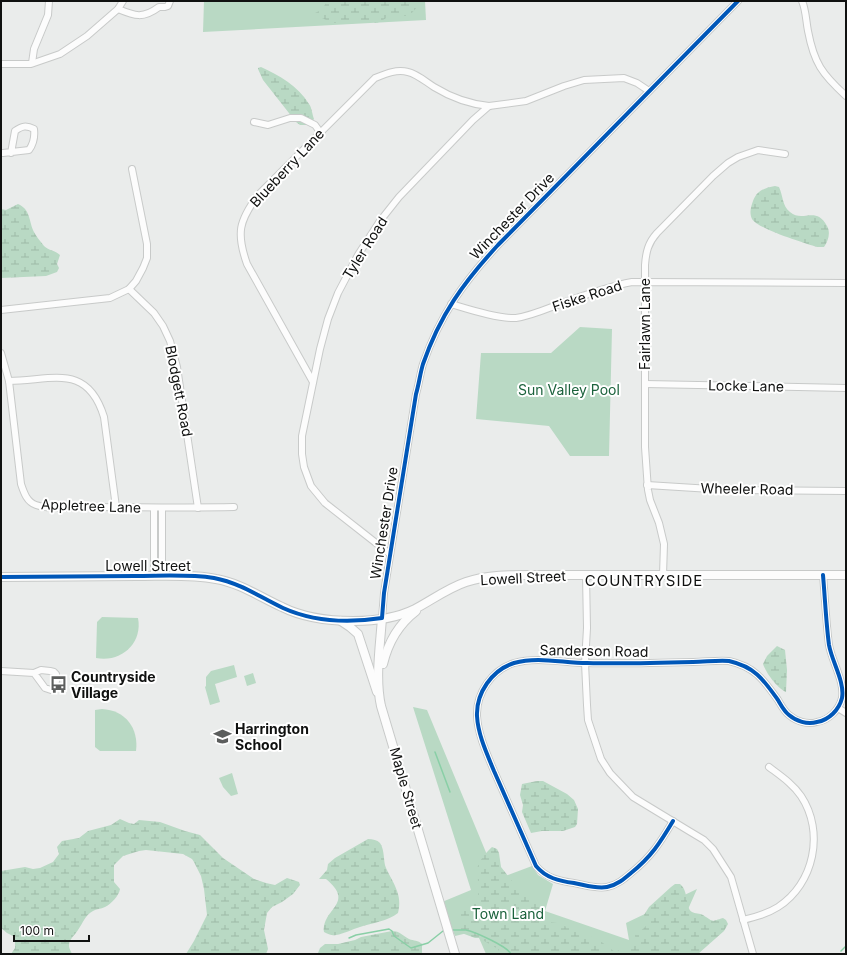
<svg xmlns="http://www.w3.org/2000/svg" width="847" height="955" font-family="Inter,sans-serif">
  <defs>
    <pattern id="wetland-marsh" width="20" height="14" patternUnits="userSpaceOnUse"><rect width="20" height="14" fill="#b9d9c4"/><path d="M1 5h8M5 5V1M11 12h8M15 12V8" fill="none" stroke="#9eb9a7"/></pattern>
  </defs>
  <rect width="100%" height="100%" fill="#eaeceb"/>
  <g fill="#b9d9c4">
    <polygon points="204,1 425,1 426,20 203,32"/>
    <polygon points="580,327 612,329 609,456 570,456 549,426 476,419 481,353 551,353"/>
    <path d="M102,617L138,618C143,643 121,663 96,658L97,622Z"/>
    <polygon points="234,665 237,677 215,684 220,702 210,705 205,687 206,686 206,677 211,671"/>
    <polygon points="253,673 256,683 247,686 244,676"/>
    <polygon points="413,707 427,710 497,879 532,866 538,875 553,884 545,911 629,940 626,923 697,889 681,925 664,954 486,954 476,931 455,936 442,902 471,890"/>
    <path d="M102,709C125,710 139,728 136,751H100L95,747V710Z"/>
    <polygon points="232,773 238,794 231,796 223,787 219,778"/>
  </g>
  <g fill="url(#wetland-marsh)">
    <polygon points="335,1 420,1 419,5 410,15 405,16 395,13 392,14 383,20 377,23 370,21 332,23 314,14 315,13 321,10 327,2"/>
    <path d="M261,67C279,75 298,86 309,104C312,108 312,114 314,119L309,125H300L296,122L263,80L258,69V68Z"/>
    <path d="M775,186L779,187C783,195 782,206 790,212C803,223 816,205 827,226C831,233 828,241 824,247H817C804,243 758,229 752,219C749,212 751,207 753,201C757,190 765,188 775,186Z"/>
    <path d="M18,204C30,209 29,220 33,230C35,235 41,242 44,246C49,251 55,250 60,255L57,264L59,268L57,272L46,276L1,278V209L6,210Z"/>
    <path d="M777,646L785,650L787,670L786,692C777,688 766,673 763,664L767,656Z"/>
    <polygon points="537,781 543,781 567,794 574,800 578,809 577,824 575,827 563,831 542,831 531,833 522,812 523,805 520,795 522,784"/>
    <path d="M120,819L129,823L134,824L139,820L160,822L185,831L200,835L223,858L254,879L266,883L275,885L287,878L299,882L300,885L293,894L282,902L272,907L267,913L264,930L268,949L266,954H186L194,941L207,915L204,889L201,876L194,862L192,859L183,854L146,850L139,851L123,856L114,865V882L120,889C119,896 111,904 105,907C101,909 96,909 93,911C85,915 83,923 78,930C75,935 69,939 69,946C69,949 71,951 72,954H11L15,948V937L7,933L1,928V871L25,867L33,869L40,868L53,862L59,854L57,847L62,841L79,838L88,831L111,825Z"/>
    <path d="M368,839C373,839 377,840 380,843C385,850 383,861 386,868C393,883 403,895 398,913C388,921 372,923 360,927C352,929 344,934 336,935C332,936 328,934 324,932C322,908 356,904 326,879H319L327,870L328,864L335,858Z"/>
    <path d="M492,847L497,849L499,853L501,867L515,885L517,892L535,898L538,900L543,917L549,922L557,923L599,940L615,952L635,943L636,941L635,936C638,931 644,930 647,924L644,915L649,907L671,887L675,884H680C689,891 685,908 692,912C695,914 700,913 703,915C714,922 710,922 723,918L726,920L728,924L724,931L698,954H500L498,949L479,938H475L459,932L457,930C464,923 459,921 461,913C464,905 474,903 478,895C479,891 478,886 478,882C478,878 477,874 477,870C478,861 486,853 492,847Z"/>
    <path d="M392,931C400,931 403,936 409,939C414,941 418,940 422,944V954H319L318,953L320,948L325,944H338L355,940L361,937Z"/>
  </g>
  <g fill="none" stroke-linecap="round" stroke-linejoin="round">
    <g stroke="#89cfa6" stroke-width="1.5">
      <polyline points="435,752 450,792"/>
      <path d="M453,930C457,930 462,930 466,930C475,932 507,946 511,954"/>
      <polyline points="349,938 356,935 389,929 392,931 394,936 411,948 428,943 443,931"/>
      <polyline points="841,951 846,946"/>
    </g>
    <defs>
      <g id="minor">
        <path d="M802,1C806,10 806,21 808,31C814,63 822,74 846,96"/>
        <path d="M118,9C135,16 143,19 159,7H165L168,6L170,1"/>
        <polyline points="32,63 34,49 48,15 49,1"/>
        <polyline points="1,64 31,64 60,54 87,36 118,9 123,1"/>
        <polyline points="254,122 268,125 290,118 301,118 315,125 320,132"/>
        <path d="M1,153H3L29,150C34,143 35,137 34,129C26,125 22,126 15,131L11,153"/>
        <polyline points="129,289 154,313 163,326 170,341 177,367 198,508"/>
        <path d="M451,304C468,309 498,319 516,318C530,316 544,310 557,305C582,296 606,287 632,282L846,283"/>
        <polyline points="1,310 110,298 129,289 136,281 143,268 147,258 147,244 132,169"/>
        <path d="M1,353L9,381L21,484C24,493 27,502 36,505C50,510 73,507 88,507C137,507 185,508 234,507"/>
        <path d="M9,381C51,381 87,362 104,417L116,507"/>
        <path d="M313,382L247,264C236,233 239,221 258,195L375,78C385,74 396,69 408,72C417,74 426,82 434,87C452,98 469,104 489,106"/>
        <polyline points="645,384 846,388"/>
        <polyline points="647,485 727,490 846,491"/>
        <polyline points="390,554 325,503 311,486 304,467 302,454 302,436 320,349 328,319 338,293 358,255 380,221 399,197 473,120 489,106 526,101 564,86 584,80 624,78 637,83 649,91"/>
        <polyline points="586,575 587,628 585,663 587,705 588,720 601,759 610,773 633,797 689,831 704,840 713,849 731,877 753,954"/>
        <path d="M663,575L664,544L659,523L650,500L648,490L645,447V265C646,252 648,243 657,233L713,176L728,163L738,157L758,150L785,154"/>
        <polyline points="154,576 154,508"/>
        <polyline points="162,576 162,508"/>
        <path d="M382,618L384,593L416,394C419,384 420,374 423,364C440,315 463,283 498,245L738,1"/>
        <polyline points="1,671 34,673 41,670 50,671 54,672 56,674 56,681 54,689 51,690 45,688 34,673"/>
        <polyline points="838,708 846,713"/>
        <path d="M673,821C660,843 651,857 631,873C624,879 617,885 607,887C596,889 585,885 574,883C559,881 546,878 536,866C522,834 508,803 494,771C487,754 478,735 477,716C476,693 492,670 514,663C538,656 563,663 587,663C622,664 658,663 693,662C705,662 717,660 729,661C755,667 763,679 778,700C781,705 784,711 789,715C796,721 807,725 817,722C829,720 839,710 842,698C845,682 832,662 829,645C826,622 825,598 823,575"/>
        <path d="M743,920C755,917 767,914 778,907C814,884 825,832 801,796C793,784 781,776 769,767"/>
      </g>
      <g id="major">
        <path d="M1,577C46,577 92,576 137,576C163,576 190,574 216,579C240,583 260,597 282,607C304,618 329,621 353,621C374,621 397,618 415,609C432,600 448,588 466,582C490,574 516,575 541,575H846"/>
        <path d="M382,618C380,647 375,678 381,706L455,954"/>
        <polyline points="341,621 350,627 358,634 377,692"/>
        <path d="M383,664C388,643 399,624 416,611"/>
      </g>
    </defs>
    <use href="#minor" stroke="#c8cac9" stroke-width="8"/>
    <use href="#major" stroke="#c8cac9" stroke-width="10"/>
    <use href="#minor" stroke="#fcfcfc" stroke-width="6"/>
    <use href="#major" stroke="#fcfcfc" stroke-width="8"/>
    <defs>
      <g id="cycleway">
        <path d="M1,577C46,577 90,576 135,576C161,576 188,574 214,578C240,583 260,597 283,608C314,622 349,623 382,618L384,593L416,394C419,384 420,374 423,364C440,315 463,283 498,245L738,1"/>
        <path d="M673,821C660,843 651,857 631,873C624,879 617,885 607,887C596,889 585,885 574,883C559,881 546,878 536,866C522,834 508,803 494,771C487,754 478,735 477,716C476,693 492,670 514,663C538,656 563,663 587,663C622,664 658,663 693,662C705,662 717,660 729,661C755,667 763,679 778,700C781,705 784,711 789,715C796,721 807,725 817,722C829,720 839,710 842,698C845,682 832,662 829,645C826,622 825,598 823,575"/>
      </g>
    </defs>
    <use href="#cycleway" stroke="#fff" stroke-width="6"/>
    <use href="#cycleway" stroke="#0057b8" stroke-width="4"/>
  </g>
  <defs>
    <symbol id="bus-bare" viewBox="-9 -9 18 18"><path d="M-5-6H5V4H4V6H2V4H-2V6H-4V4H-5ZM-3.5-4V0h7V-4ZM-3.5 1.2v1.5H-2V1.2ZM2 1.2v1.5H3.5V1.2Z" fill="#5c5e5d" stroke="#fff" stroke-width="2.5" paint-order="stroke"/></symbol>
    <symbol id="school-bare" viewBox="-9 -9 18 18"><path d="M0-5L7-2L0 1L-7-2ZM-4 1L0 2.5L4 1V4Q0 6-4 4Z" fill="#5c5e5d" stroke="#fff" stroke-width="2.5" paint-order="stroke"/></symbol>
  </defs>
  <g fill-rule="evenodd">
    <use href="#bus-bare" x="46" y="672" width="25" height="25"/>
    <use href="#school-bare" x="210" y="724" width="25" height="25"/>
  </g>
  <g text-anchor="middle" stroke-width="4" stroke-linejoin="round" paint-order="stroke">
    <g font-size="14" fill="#101110" stroke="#fff">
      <text transform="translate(287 168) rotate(-47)" y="5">Blueberry Lane</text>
      <text transform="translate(512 216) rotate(-46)" y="5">Winchester Drive</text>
      <text transform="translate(365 248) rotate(-58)" y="5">Tyler Road</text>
      <text transform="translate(587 296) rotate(-18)" y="5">Fiske Road</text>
      <text transform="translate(645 324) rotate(-90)" y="5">Fairlawn Lane</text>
      <text transform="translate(746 386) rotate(1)" y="5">Locke Lane</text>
      <text transform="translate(179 391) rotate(79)" y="5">Blodgett Road</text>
      <text transform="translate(747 489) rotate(1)" y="5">Wheeler Road</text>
      <text transform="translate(91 506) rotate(2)" y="5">Appletree Lane</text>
      <text transform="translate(384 523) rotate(-81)" y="5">Winchester Drive</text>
      <text x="148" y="571">Lowell Street</text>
      <text transform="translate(523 578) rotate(-3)" y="5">Lowell Street</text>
      <text transform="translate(594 651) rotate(1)" y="5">Sanderson Road</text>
      <text transform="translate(406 788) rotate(74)" y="5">Maple Street</text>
    </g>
    <g font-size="14" fill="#1b623c" stroke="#fff">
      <text x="569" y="395">Sun Valley Pool</text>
      <text x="508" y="919">Town Land</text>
    </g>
    <g font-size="14" font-weight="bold" fill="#101110" stroke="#fff" text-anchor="start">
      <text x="71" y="682">Countryside<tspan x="71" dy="16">Village</tspan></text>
      <text x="235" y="734">Harrington<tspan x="235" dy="16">School</tspan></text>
    </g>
    <g font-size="15" letter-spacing="1" fill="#101110" stroke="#fff">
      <text x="644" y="586">COUNTRYSIDE</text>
    </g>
  </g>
  <rect width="847" height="955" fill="none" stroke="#101110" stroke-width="4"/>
  <path d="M14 935v6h75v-6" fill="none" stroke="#101110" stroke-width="2"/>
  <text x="20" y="935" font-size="12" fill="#101110" stroke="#ffffff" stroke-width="3" paint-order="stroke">100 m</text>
</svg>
